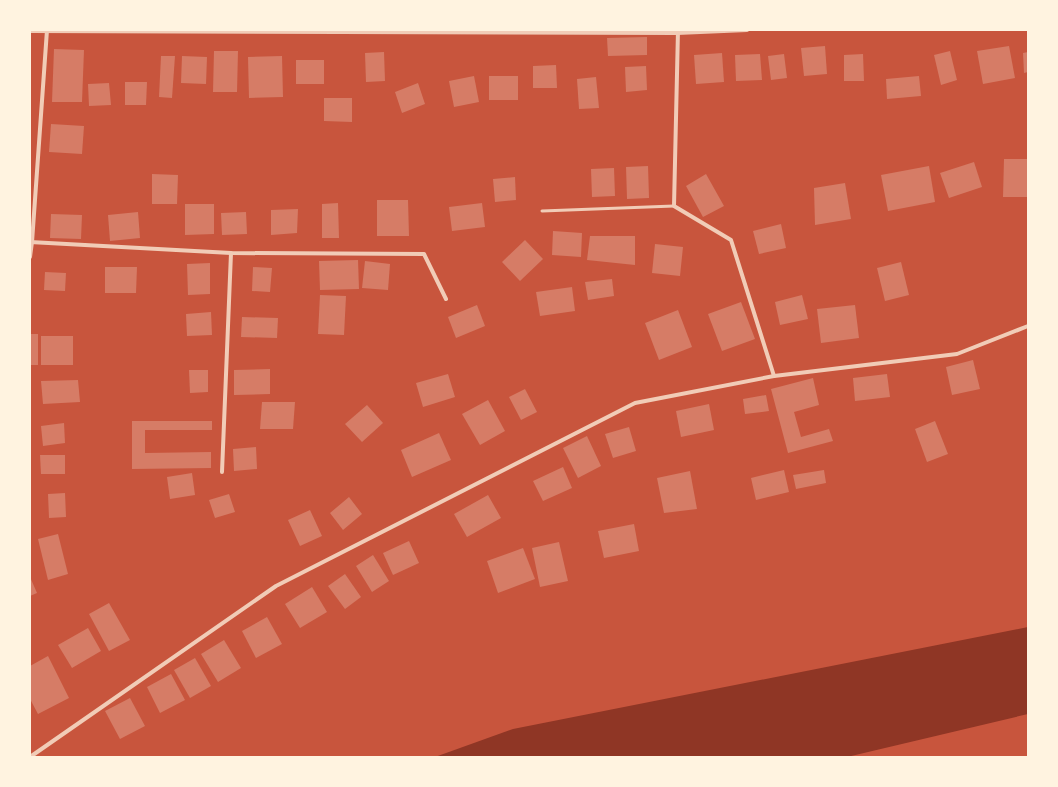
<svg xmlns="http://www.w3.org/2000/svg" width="1058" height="787" font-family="'IBM Plex Sans',sans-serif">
  <rect width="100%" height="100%" fill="#c8553d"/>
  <polygon fill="#8f3625" points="1028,627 1028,714 847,757 435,757 513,729"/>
  <g fill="#d67c66">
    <polygon points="647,37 647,55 608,56 607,38"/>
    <polygon points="825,46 827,74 804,76 801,48"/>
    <polygon points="1009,46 1015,78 983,84 977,51"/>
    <polygon points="54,49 84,50 82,102 52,102"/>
    <polygon points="214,51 238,51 237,92 213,92"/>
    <polygon points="950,51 957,80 941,85 934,55"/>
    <polygon points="384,52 385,81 366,82 365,53"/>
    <polygon points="1028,52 1028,72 1024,73 1023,53"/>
    <polygon points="722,53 724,82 696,84 694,55"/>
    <polygon points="760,54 762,80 736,81 735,55"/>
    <polygon points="784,54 787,78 771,80 768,56"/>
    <polygon points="863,54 864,81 844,81 844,55"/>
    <polygon points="161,56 175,56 172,98 159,97"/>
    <polygon points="182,56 207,57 206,84 181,83"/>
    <polygon points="282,56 283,97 249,98 248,57"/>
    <rect x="296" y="60" width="28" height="24"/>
    <polygon points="556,65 557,88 533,88 533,66"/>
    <polygon points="646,66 647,90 626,92 625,67"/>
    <polygon points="474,76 479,102 454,107 449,81"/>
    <rect x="489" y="76" width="29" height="24"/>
    <polygon points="919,76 921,96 887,99 886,79"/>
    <polygon points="596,77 599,108 579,109 577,79"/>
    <polygon points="125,82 147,82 146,105 125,105"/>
    <polygon points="109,83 111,105 89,106 88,84"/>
    <polygon points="418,83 425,104 402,113 395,92"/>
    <polygon points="324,98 352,98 352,122 324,121"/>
    <polygon points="51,124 84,126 82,154 49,152"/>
    <polygon points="1004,159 1028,159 1028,197 1003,197"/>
    <polygon points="974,162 982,187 949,198 940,173"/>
    <polygon points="648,166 649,198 627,199 626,167"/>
    <polygon points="929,166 935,202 888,211 881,175"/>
    <polygon points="614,168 615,196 592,197 591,169"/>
    <polygon points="152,174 178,175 177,204 152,204"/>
    <polygon points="706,174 724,206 703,217 686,186"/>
    <polygon points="515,177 516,200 495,202 493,179"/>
    <polygon points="845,183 851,219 815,225 814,188"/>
    <polygon points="377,200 408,200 409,236 377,236"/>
    <polygon points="338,203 339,238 322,238 322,204"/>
    <polygon points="482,203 485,227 452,231 449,207"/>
    <polygon points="185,204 214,204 214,234 185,235"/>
    <polygon points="298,209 297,233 271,235 271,210"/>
    <polygon points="138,212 140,238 110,241 108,215"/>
    <polygon points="246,212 247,234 222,235 221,213"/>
    <polygon points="51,214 82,215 81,239 50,238"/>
    <polygon points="781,224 786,248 759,254 753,231"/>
    <polygon points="553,231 582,233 581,257 552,255"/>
    <polygon points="590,236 635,236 635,265 587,260"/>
    <polygon points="525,240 543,259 520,281 502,262"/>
    <polygon points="655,244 683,247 680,276 652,273"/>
    <polygon points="358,260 359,289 320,290 319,261"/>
    <polygon points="365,261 390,264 388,290 362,288"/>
    <polygon points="901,262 909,295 885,301 877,268"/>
    <polygon points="210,263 210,294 188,295 187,264"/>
    <polygon points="105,267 137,267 136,293 105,293"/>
    <polygon points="253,267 272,268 270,292 252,291"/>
    <polygon points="45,272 66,273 65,291 44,290"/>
    <polygon points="612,279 614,296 588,300 585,282"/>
    <polygon points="572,287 575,311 540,316 536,292"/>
    <polygon points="320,295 346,296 344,335 318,334"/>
    <polygon points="802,295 808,319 780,325 775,302"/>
    <polygon points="741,302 755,339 722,351 708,314"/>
    <polygon points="477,305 485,326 456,338 448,317"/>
    <polygon points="855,305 859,338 821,343 817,309"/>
    <polygon points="678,310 692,347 659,360 645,323"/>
    <polygon points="211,312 212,335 187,336 186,314"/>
    <polygon points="242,317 278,318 277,338 241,337"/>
    <rect x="30" y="334" width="8" height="31"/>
    <rect x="41" y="336" width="32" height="29"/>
    <polygon points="973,360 980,389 952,395 946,367"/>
    <polygon points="270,369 270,394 234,395 234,370"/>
    <polygon points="189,370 208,370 208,392 190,393"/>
    <polygon points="448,374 455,397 423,407 416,383"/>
    <polygon points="887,374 890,397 855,401 853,378"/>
    <polygon points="813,378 819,405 794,412 801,437 829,429 833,441 788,453 771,389"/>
    <polygon points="78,380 80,402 43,404 41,381"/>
    <polygon points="525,389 537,412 521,420 509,397"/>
    <polygon points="766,395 769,411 745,414 743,399"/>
    <polygon points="488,400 505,431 480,445 462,414"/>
    <polygon points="262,402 295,402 293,429 260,429"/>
    <polygon points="709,404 714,430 681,437 676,411"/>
    <polygon points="367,405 383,423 362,442 345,424"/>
    <polygon points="132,421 212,421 212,430 145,430 145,453 211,452 211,468 132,469"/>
    <polygon points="935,421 948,454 927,462 915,429"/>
    <polygon points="64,423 65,443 43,446 41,426"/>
    <polygon points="629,427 636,451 613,458 605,434"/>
    <polygon points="439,433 451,460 412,477 401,450"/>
    <polygon points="587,436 601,466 578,478 563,448"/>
    <polygon points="256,447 257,469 234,471 233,449"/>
    <polygon points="40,455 65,455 65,474 41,474"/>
    <polygon points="563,467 572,488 543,501 533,481"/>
    <polygon points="784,470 789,492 756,500 751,478"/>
    <polygon points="824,470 826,483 796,489 793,475"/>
    <polygon points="690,471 697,509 664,513 657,478"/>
    <polygon points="192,473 195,495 170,499 167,477"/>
    <polygon points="65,493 66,517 49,518 48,494"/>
    <polygon points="229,494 235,512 215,518 209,500"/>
    <polygon points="488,495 501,518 467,537 454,514"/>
    <polygon points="349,497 362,514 343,530 330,513"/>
    <polygon points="310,510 322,536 300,546 288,520"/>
    <polygon points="634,524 639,551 604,558 598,531"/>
    <polygon points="58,534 68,574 48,580 38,539"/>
    <polygon points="409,541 419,563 393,575 383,553"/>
    <polygon points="559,542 568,581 540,587 532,548"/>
    <polygon points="523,548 535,579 498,593 487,561"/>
    <polygon points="373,555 389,581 372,592 356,566"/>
    <polygon points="345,574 361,597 345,609 328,586"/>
    <polygon points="30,577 37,593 30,596"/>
    <polygon points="312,587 327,612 300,628 285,604"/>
    <polygon points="109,603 130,640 109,651 89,614"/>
    <polygon points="267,617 282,644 256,658 242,631"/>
    <polygon points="88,628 101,651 72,668 58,645"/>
    <polygon points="224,640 241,668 218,682 201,654"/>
    <polygon points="48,656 69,698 38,714 30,699 30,666"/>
    <polygon points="195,658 211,686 190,698 174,670"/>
    <polygon points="171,674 185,700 160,713 147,687"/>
    <polygon points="130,698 145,726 120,739 105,711"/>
  </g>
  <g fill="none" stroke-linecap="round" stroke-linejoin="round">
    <polyline stroke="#f1ccb7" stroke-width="3" points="542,211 674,206"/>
    <g stroke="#f1ccb7" stroke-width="4">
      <polyline points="678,30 674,206 731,240 774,376"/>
      <polyline points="30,31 677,33 747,30"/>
      <polyline points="30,242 231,253 424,254 446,299"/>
      <polyline points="30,257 32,242 47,30"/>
      <polyline points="222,472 231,253"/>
      <polyline points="30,757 276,586 635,403 774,376 957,354 1028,326"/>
    </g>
  </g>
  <rect width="1058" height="787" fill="none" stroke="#fff3e0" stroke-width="62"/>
</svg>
